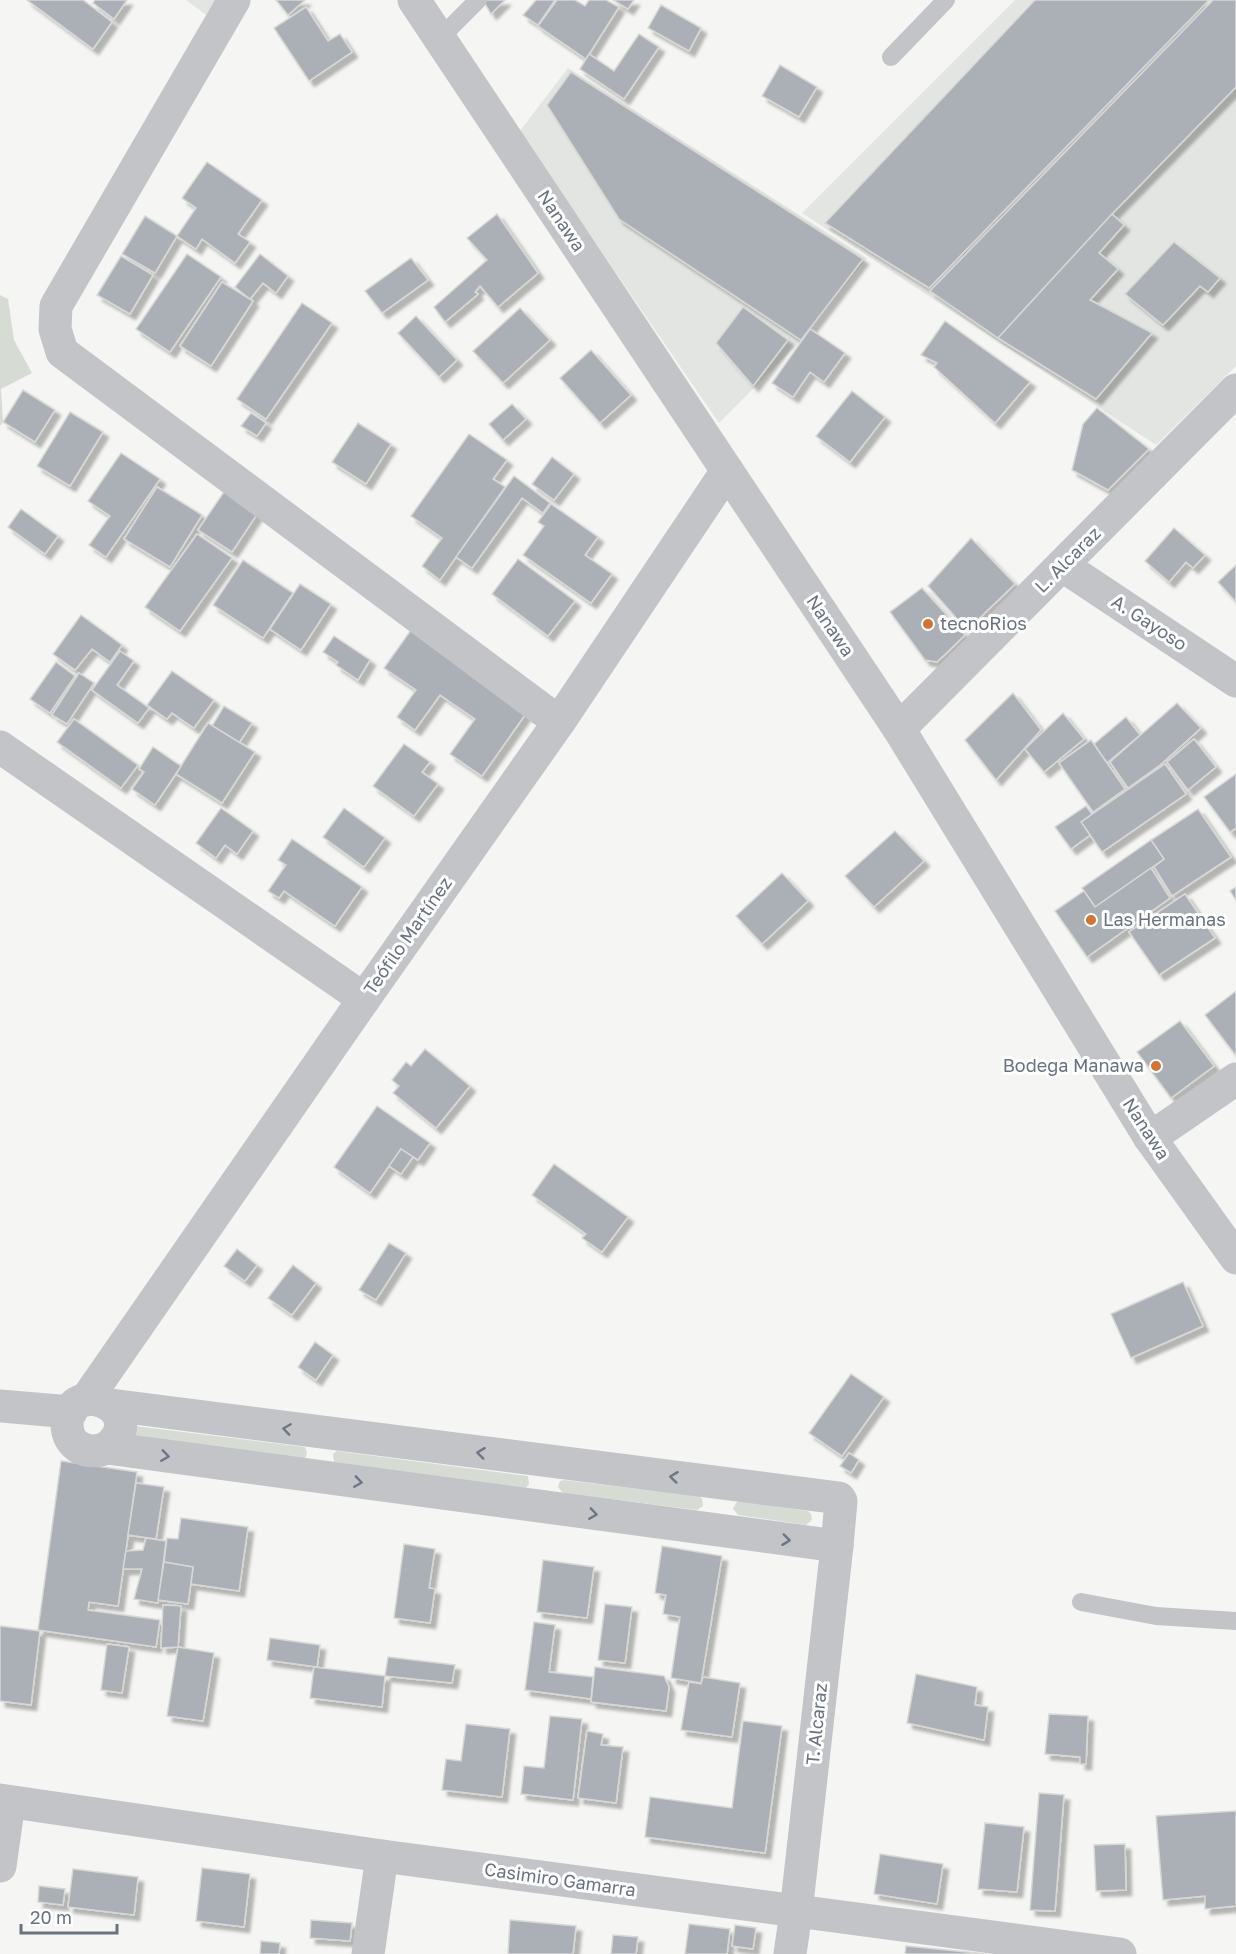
<svg xmlns="http://www.w3.org/2000/svg" width="1236" height="1954" font-family="'Golos Text',sans-serif">
  <defs>
    <filter id="shadow"><feDropShadow dx="5.5" dy="5.5" stdDeviation="1.5" flood-color="#0004"/></filter>
  </defs>
  <rect width="100%" height="100%" fill="#f5f6f3"/>
  <g fill="#e3e5e3">
    <polygon points="186,0 221,0 206,15"/>
    <polygon points="1015,0 1236,0 1236,366 1156,445 802,213"/>
    <polygon points="568,68 867,258 802,340 719,423 519,132"/>
  </g>
  <g fill="#d6dcd4">
    <polygon points="0,295 8,299 14,340 32,373 1,389 3,422 0,426"/>
    <polygon points="135,1426 305,1447 307,1453 305,1459 133,1439"/>
    <polygon points="337,1451 528,1476 529,1484 526,1488 334,1462 333,1454"/>
    <polygon points="564,1480 699,1496 702,1499 703,1506 697,1510 563,1493 558,1487 560,1481"/>
    <polygon points="739,1501 808,1511 811,1514 812,1520 806,1525 738,1515 733,1509 736,1503"/>
  </g>
  <g fill="#abafb6" stroke="#d7d7d6" stroke-width="1.5" filter="url(#shadow)">
    <polygon points="27,0 83,0 112,22 93,49"/>
    <polygon points="95,0 127,0 114,19 93,3"/>
    <polygon points="276,0 305,0 288,15"/>
    <polygon points="483,0 505,0 491,14"/>
    <polygon points="536,0 555,0 538,25 523,15"/>
    <polygon points="557,0 575,0 585,6 589,0 606,0 619,7 586,59 538,26"/>
    <polygon points="613,0 634,0 628,9"/>
    <polygon points="1035,0 1209,0 929,288 825,223"/>
    <polygon points="1213,0 1236,0 1236,87 1112,214 998,338 930,291"/>
    <polygon points="661,5 701,28 689,51 648,28"/>
    <polygon points="306,7 328,41 340,34 352,52 309,81 274,28"/>
    <polygon points="639,34 659,47 624,99 580,69 589,54 614,71"/>
    <polygon points="780,65 817,87 799,117 762,96"/>
    <polygon points="571,72 863,259 801,340 619,219 547,105"/>
    <polygon points="207,162 262,200 238,234 250,242 235,263 202,239 196,249 177,236 196,208 182,198"/>
    <polygon points="497,214 538,273 498,307 480,286 475,292 478,294 445,322 434,307 487,260 467,238"/>
    <polygon points="1112,214 1124,225 1099,253 1118,269 1090,300 1152,333 1096,399 998,338"/>
    <polygon points="145,216 177,236 155,273 122,254"/>
    <polygon points="1174,242 1220,278 1208,292 1200,286 1163,325 1125,294"/>
    <polygon points="187,254 221,277 170,352 136,329"/>
    <polygon points="260,254 288,276 276,293 263,283 250,299 235,287"/>
    <polygon points="121,256 153,275 130,314 97,295"/>
    <polygon points="411,258 428,280 382,313 365,291"/>
    <polygon points="222,282 253,301 211,366 180,346"/>
    <polygon points="302,303 332,323 266,419 237,399"/>
    <polygon points="743,307 788,340 753,386 716,343"/>
    <polygon points="520,308 550,340 503,383 473,351"/>
    <polygon points="416,316 457,360 439,377 398,333"/>
    <polygon points="945,321 1030,382 995,423 934,367 937,363 921,355"/>
    <polygon points="810,329 845,353 824,382 810,372 793,397 772,383"/>
    <polygon points="591,350 631,395 600,423 560,378"/>
    <polygon points="23,390 55,410 35,442 3,422"/>
    <polygon points="852,391 885,417 850,462 816,436"/>
    <polygon points="512,404 526,419 503,440 489,424"/>
    <polygon points="1097,408 1149,449 1108,490 1072,470 1083,424"/>
    <polygon points="70,412 103,432 70,486 37,466"/>
    <polygon points="251,413 266,423 257,436 241,426"/>
    <polygon points="358,423 391,444 366,484 332,462"/>
    <polygon points="469,434 507,460 493,479 505,487 440,580 422,566 442,538 411,516"/>
    <polygon points="121,453 160,479 106,557 89,545 110,516 88,501"/>
    <polygon points="552,457 574,474 554,500 532,484"/>
    <polygon points="514,476 550,503 543,513 522,498 472,568 456,557"/>
    <polygon points="157,487 202,515 170,567 124,539"/>
    <polygon points="226,489 259,511 232,552 198,530"/>
    <polygon points="551,504 598,537 585,555 612,574 591,603 523,555 544,526 538,522"/>
    <polygon points="21,509 58,536 45,554 8,527"/>
    <polygon points="1174,528 1205,555 1193,568 1186,562 1169,582 1145,561"/>
    <polygon points="197,534 232,558 180,631 145,607"/>
    <polygon points="971,538 1015,584 967,630 928,586"/>
    <polygon points="518,559 575,601 548,636 492,594"/>
    <polygon points="243,560 293,593 263,638 213,605"/>
    <polygon points="1236,565 1236,602 1218,582"/>
    <polygon points="300,584 331,604 301,650 270,629"/>
    <polygon points="922,588 965,635 937,662 925,660 890,612"/>
    <polygon points="81,615 122,645 110,662 92,649 75,670 53,654"/>
    <polygon points="411,630 527,712 482,776 450,754 475,719 440,695 415,730 397,717 416,690 384,668"/>
    <polygon points="334,636 370,660 358,680 336,665 338,662 323,652"/>
    <polygon points="120,651 134,661 117,685 149,708 138,723 92,690"/>
    <polygon points="56,662 75,676 50,713 30,699"/>
    <polygon points="172,671 214,700 194,728 172,713 167,719 147,705"/>
    <polygon points="79,673 94,683 67,724 52,715"/>
    <polygon points="1013,693 1041,730 996,780 965,740"/>
    <polygon points="1177,703 1201,728 1160,765 1128,788 1110,762"/>
    <polygon points="224,706 252,723 239,743 212,726"/>
    <polygon points="1063,713 1084,739 1044,772 1025,749"/>
    <polygon points="1126,717 1140,735 1107,763 1094,744"/>
    <polygon points="74,719 138,765 121,788 57,742"/>
    <polygon points="208,723 255,752 222,803 176,774"/>
    <polygon points="1194,739 1216,767 1188,790 1167,762"/>
    <polygon points="1091,740 1125,789 1093,812 1059,763"/>
    <polygon points="404,744 430,762 422,772 438,784 414,816 373,786"/>
    <polygon points="153,747 181,766 155,805 132,789 144,772 139,769"/>
    <polygon points="1165,764 1186,794 1102,852 1081,822"/>
    <polygon points="1236,774 1236,828 1230,832 1204,797"/>
    <polygon points="1086,806 1092,814 1081,822 1090,835 1071,849 1055,827"/>
    <polygon points="221,808 253,831 237,854 225,845 216,858 196,843"/>
    <polygon points="344,808 385,838 364,867 323,837"/>
    <polygon points="1198,809 1231,857 1172,896 1154,867 1164,859 1151,840"/>
    <polygon points="895,831 924,861 874,907 845,876"/>
    <polygon points="292,839 362,887 335,926 284,891 279,898 268,891 286,865 278,860"/>
    <polygon points="1151,840 1164,859 1095,907 1082,888"/>
    <polygon points="1151,868 1170,898 1087,957 1055,911 1084,891 1095,907"/>
    <polygon points="782,873 808,901 762,944 736,916"/>
    <polygon points="1236,887 1236,900 1230,891"/>
    <polygon points="1185,894 1215,938 1159,975 1129,932"/>
    <polygon points="1236,991 1236,1056 1205,1015"/>
    <polygon points="1180,1021 1214,1066 1171,1098 1137,1052"/>
    <polygon points="425,1049 470,1086 436,1128 393,1093 399,1086 392,1080 406,1062 411,1066"/>
    <polygon points="377,1106 430,1143 418,1160 401,1149 370,1193 334,1167"/>
    <polygon points="401,1149 413,1157 401,1174 389,1166"/>
    <polygon points="554,1164 628,1217 602,1252 582,1238 586,1234 532,1195"/>
    <polygon points="389,1243 406,1253 376,1300 359,1290"/>
    <polygon points="237,1249 257,1265 245,1281 224,1266"/>
    <polygon points="293,1265 316,1283 292,1315 268,1298"/>
    <polygon points="1183,1282 1203,1326 1131,1358 1111,1314"/>
    <polygon points="315,1342 333,1355 316,1380 298,1367"/>
    <polygon points="851,1374 884,1397 842,1456 809,1433"/>
    <polygon points="849,1453 859,1460 851,1473 840,1466"/>
    <polygon points="61,1461 137,1472 118,1606 89,1602 88,1610 160,1620 156,1647 38,1630"/>
    <polygon points="136,1483 164,1487 156,1539 128,1535"/>
    <polygon points="181,1518 248,1527 239,1591 191,1584 193,1567 164,1562 167,1538 178,1539"/>
    <polygon points="146,1538 166,1541 158,1603 134,1599 142,1569 123,1569 126,1551 143,1550"/>
    <polygon points="404,1544 435,1549 429,1588 435,1589 430,1623 394,1618"/>
    <polygon points="662,1546 722,1556 701,1683 671,1678 680,1617 663,1614 666,1595 655,1593"/>
    <polygon points="543,1560 594,1567 587,1618 537,1612"/>
    <polygon points="164,1562 193,1567 188,1604 158,1600"/>
    <polygon points="605,1604 632,1607 625,1663 598,1660"/>
    <polygon points="163,1605 181,1606 178,1647 161,1648"/>
    <polygon points="534,1622 555,1625 549,1672 593,1677 591,1699 525,1690"/>
    <polygon points="0,1626 40,1631 31,1705 0,1701"/>
    <polygon points="270,1638 320,1645 317,1667 267,1660"/>
    <polygon points="107,1644 129,1647 122,1693 101,1690"/>
    <polygon points="178,1647 214,1653 203,1721 167,1716"/>
    <polygon points="388,1657 455,1665 452,1683 385,1676"/>
    <polygon points="314,1667 385,1676 382,1707 310,1698"/>
    <polygon points="595,1667 664,1676 669,1687 666,1711 591,1702"/>
    <polygon points="916,1674 977,1687 975,1705 988,1707 984,1740 907,1723"/>
    <polygon points="703,1677 740,1683 732,1737 681,1730 689,1682 701,1684"/>
    <polygon points="1049,1714 1088,1716 1086,1764 1080,1764 1080,1757 1045,1754"/>
    <polygon points="550,1716 582,1719 573,1800 521,1794 524,1766 544,1768"/>
    <polygon points="743,1721 782,1726 765,1853 645,1837 650,1797 732,1808"/>
    <polygon points="466,1724 510,1729 502,1797 442,1790 446,1759 461,1761"/>
    <polygon points="587,1731 603,1734 601,1745 623,1747 616,1803 578,1798"/>
    <polygon points="1039,1793 1064,1795 1055,1911 1030,1910"/>
    <polygon points="1236,1811 1236,1906 1205,1909 1205,1896 1163,1900 1156,1816"/>
    <polygon points="985,1823 1024,1827 1017,1892 978,1889"/>
    <polygon points="1125,1844 1126,1890 1096,1891 1094,1845"/>
    <polygon points="880,1854 943,1864 937,1904 874,1894"/>
    <polygon points="202,1868 250,1874 244,1927 196,1921"/>
    <polygon points="73,1869 138,1877 134,1915 68,1907"/>
    <polygon points="39,1886 65,1889 63,1905 38,1902"/>
    <polygon points="311,1920 352,1923 350,1941 310,1938"/>
    <polygon points="510,1920 576,1926 573,1954 508,1954"/>
    <polygon points="689,1924 730,1929 727,1954 685,1954"/>
    <polygon points="735,1925 756,1928 753,1949 732,1946"/>
    <polygon points="613,1935 638,1937 636,1954 611,1954"/>
    <polygon points="261,1941 280,1943 279,1954 260,1954"/>
    <polygon points="906,1946 987,1954 905,1954"/>
  </g>
  <g fill="none" stroke-linecap="round" stroke-linejoin="round">
    <g stroke="#c2c4c8" stroke-width="18">
      <polyline points="440,38 478,0"/>
      <polyline points="891,57 946,0"/>
      <polyline points="1081,1602 1156,1616 1236,1621"/>
    </g>
    <g stroke="#c2c4c8" stroke-width="33">
      <polyline points="234,0 56,306 55,329 62,352 559,722"/>
      <polyline points="1063,566 1236,681"/>
      <polyline points="899,729 1236,390"/>
      <polyline points="0,747 364,999"/>
      <polyline points="1150,1138 1236,1079"/>
      <polyline points="86,1400 364,999 559,722 727,471"/>
      <polyline points="111,1405 839,1498 841,1501 837,1546 796,1912 790,1954"/>
      <polyline points="0,1406 71,1412"/>
      <path d="M107,1448C153,1409 68,1374 67,1424C67,1447 88,1456 107,1448L837,1546"/>
      <polyline points="0,1800 382,1856 1120,1954"/>
      <polyline points="0,1866 9,1802"/>
      <polyline points="368,1954 382,1856"/>
    </g>
    <polyline stroke="#c2c4c8" stroke-width="33" points="414,0 899,729 1150,1138 1236,1258"/>
  </g>
  <defs><path id="oneway-chevron" d="M-2-3.5L2.5 0L-2 3.5" fill="none" stroke-width="1.6" stroke-linecap="round" stroke-linejoin="round" transform="scale(1.5)"/></defs>
  <g stroke="#6c7685">
    <use href="#oneway-chevron" transform="translate(287 1429) rotate(-172)"/>
    <use href="#oneway-chevron" transform="translate(481 1453) rotate(-173)"/>
    <use href="#oneway-chevron" transform="translate(165 1456) rotate(8)"/>
    <use href="#oneway-chevron" transform="translate(674 1477) rotate(-173)"/>
    <use href="#oneway-chevron" transform="translate(358 1482) rotate(8)"/>
    <use href="#oneway-chevron" transform="translate(593 1514) rotate(8)"/>
    <use href="#oneway-chevron" transform="translate(786 1540) rotate(7)"/>
  </g>
  <g fill="#d37335" stroke="#fff" stroke-width="2">
    <circle cx="928" cy="624" r="6"/>
    <circle cx="1091" cy="920" r="6"/>
    <circle cx="1156" cy="1066" r="6"/>
  </g>
  <g text-anchor="middle" stroke-width="6" stroke-linejoin="round" paint-order="stroke">
    <g font-size="18" fill="#687281" stroke="#fff">
      <text transform="translate(561 221) rotate(56)" y="6">Nanawa</text>
      <text transform="translate(1068 560) rotate(-45)" y="6">L. Alcaraz</text>
      <text transform="translate(1149 623) rotate(33)" y="6">A. Gayoso</text>
      <text transform="translate(830 626) rotate(56)" y="6">Nanawa</text>
      <text transform="translate(408 936) rotate(-55)" y="6">Teófilo Martínez</text>
      <text transform="translate(1146 1129) rotate(57)" y="6">Nanawa</text>
      <text transform="translate(817 1724) rotate(-84)" y="6">T. Alcaraz</text>
      <text transform="translate(560 1880) rotate(8)" y="6">Casimiro Gamarra</text>
    </g>
    <g font-size="18" fill="#687281" stroke="#fff" text-anchor="start">
      <text x="940" y="630">tecnoRios</text>
      <text x="1103" y="926">Las Hermanas</text>
      <text x="1144" y="1072" text-anchor="end">Bodega Manawa</text>
    </g>
  </g>
  <path d="M21 1924v9h96v-9" fill="none" stroke="#687281" stroke-width="3"/>
  <text x="30" y="1924" font-size="18" fill="#687281" stroke="#ffffff" stroke-width="4.5" paint-order="stroke">20 m</text>
</svg>
